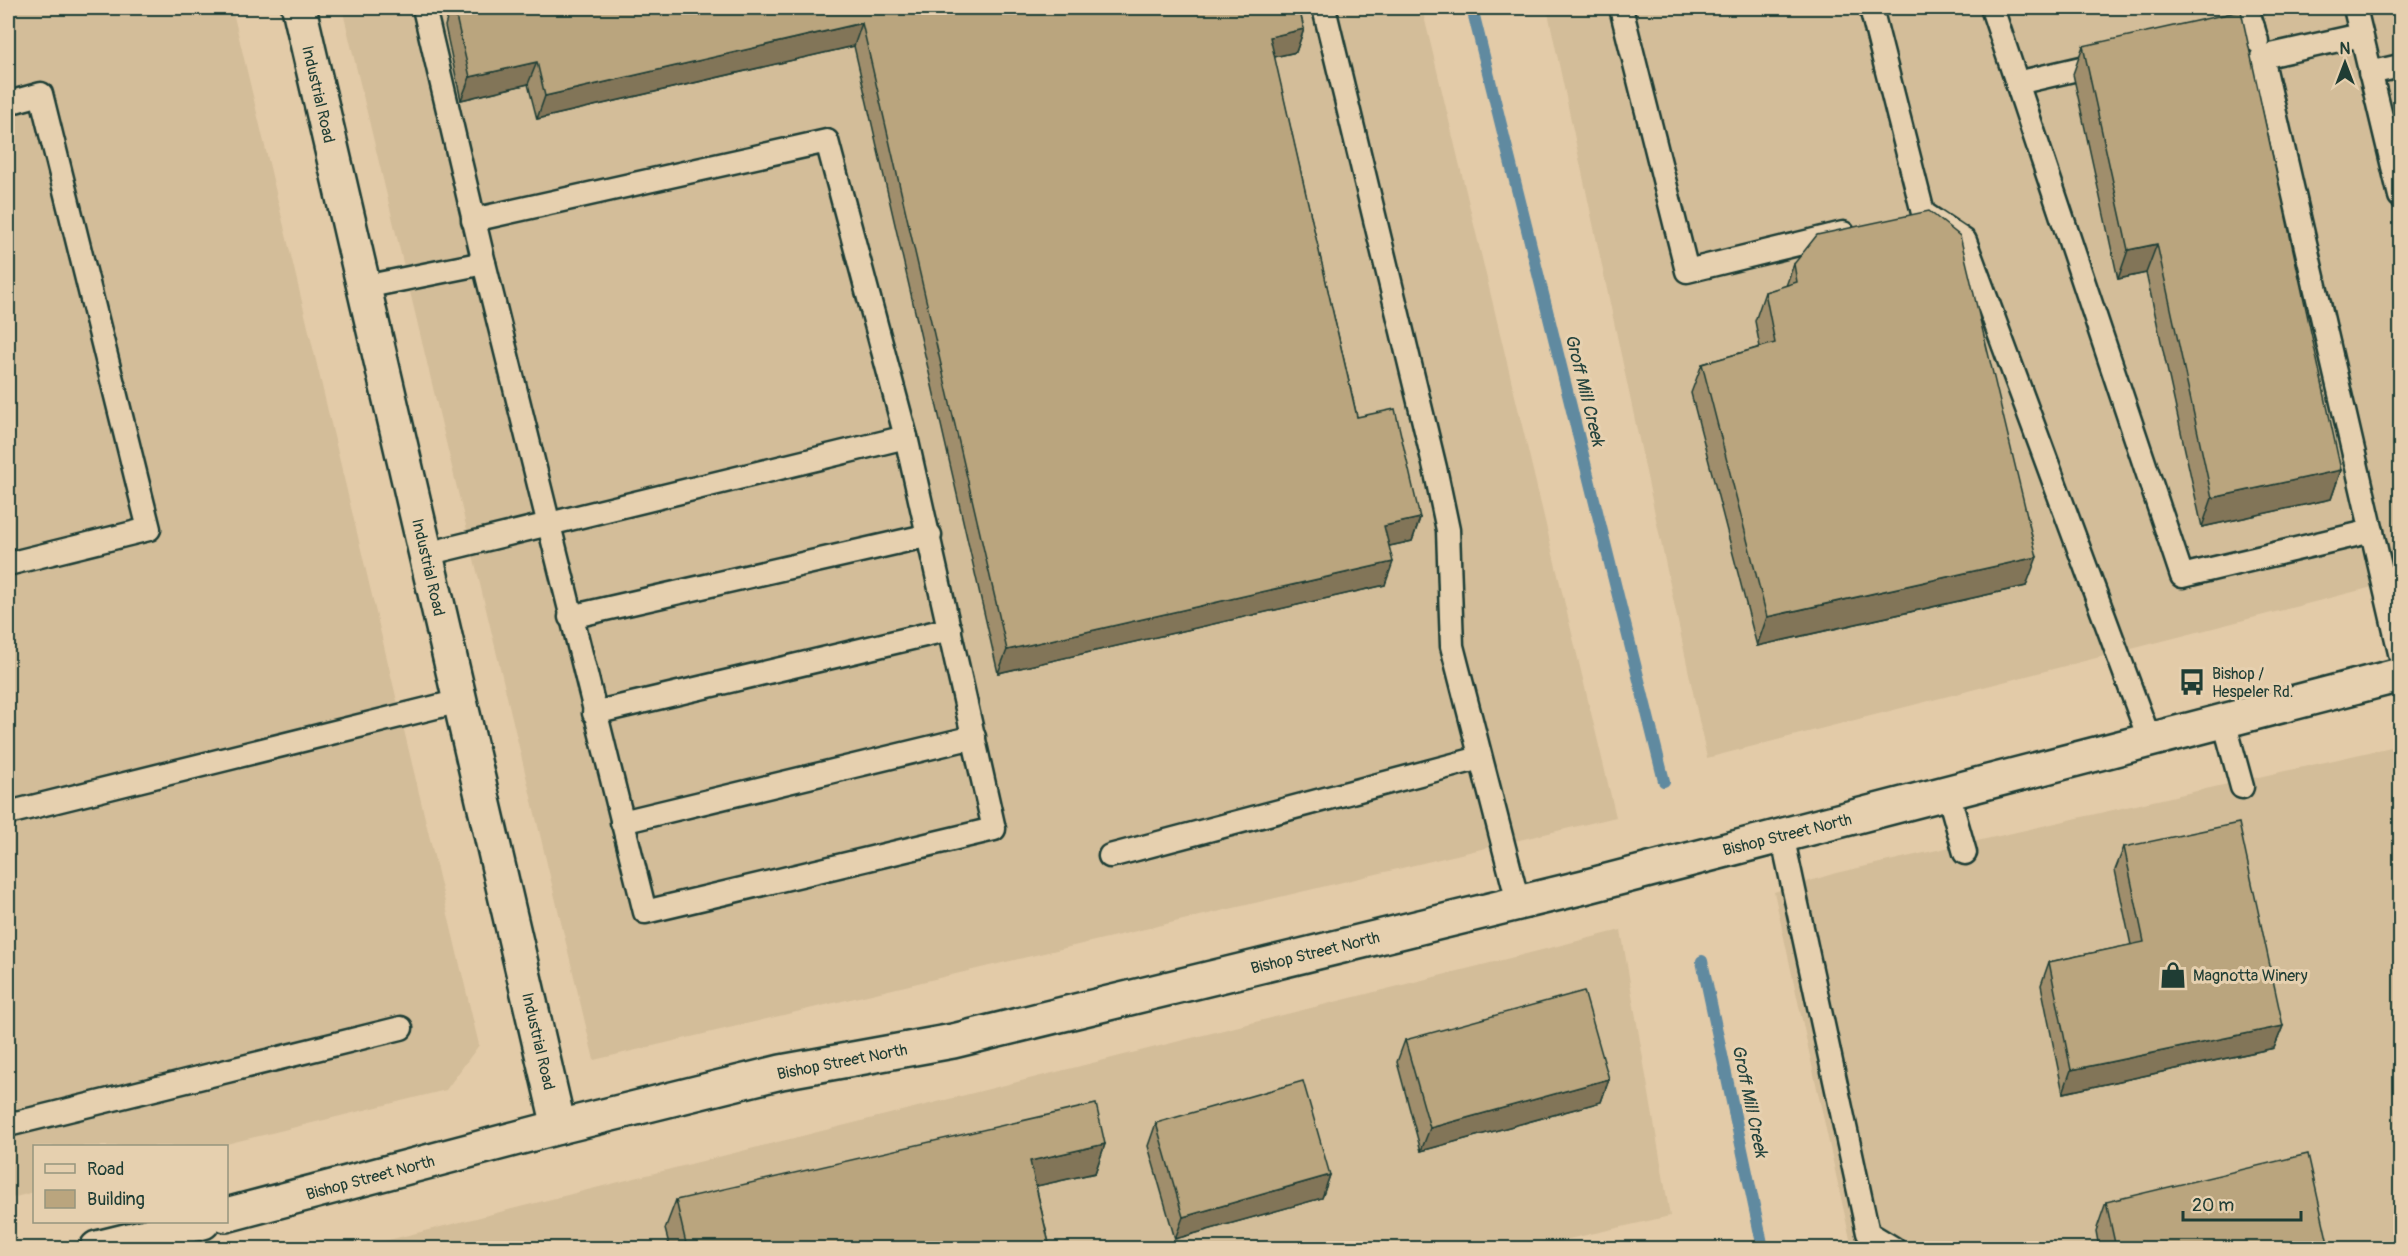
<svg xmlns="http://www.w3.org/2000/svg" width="2408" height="1256" font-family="Pangolin,sans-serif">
  <rect width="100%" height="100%" fill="#e3cba8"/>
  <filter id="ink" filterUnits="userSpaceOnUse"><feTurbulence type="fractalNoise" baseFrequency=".0167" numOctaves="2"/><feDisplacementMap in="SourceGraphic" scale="12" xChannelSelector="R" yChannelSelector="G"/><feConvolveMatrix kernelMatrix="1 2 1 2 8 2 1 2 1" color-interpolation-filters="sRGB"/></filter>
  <g filter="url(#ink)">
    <g fill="#d3bd99">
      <polygon points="8,8 232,8 479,1045 446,1090 218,1146 34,1146 34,1192 8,1199"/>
      <polygon points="342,8 1422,8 1616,817 594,1060"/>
      <polygon points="1547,8 2400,8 2400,580 1707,758"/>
      <polygon points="2400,745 2400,1248 1852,1248 1774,892 1836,873"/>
      <polygon points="1621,930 1670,1216 1529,1248 357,1248"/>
    </g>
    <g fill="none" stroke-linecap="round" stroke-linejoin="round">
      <g stroke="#608aa0" stroke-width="12">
        <polyline points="1472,8 1664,781"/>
        <polyline points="1702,961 1763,1248"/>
      </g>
      <defs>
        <g id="service">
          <polyline points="1324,8 1435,468 1448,530 1452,646 1518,902"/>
          <polyline points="1621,8 1687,271 1843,233"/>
          <polyline points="1871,8 1923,213 1965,241 2150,741"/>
          <polyline points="1992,8 2182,576 2372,531"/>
          <polyline points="2247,8 2257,41"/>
          <polyline points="2355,8 2400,196"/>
          <polyline points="2361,35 2262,57 2400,653"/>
          <polyline points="2217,36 2253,27"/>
          <polyline points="2370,73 2400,66"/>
          <polyline points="2017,83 2103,63"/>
          <polyline points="8,103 41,94 149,529 8,564"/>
          <polyline points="473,220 827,141 906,437 994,829 645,912 484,263"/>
          <polyline points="364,287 484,263 424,8"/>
          <polyline points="426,554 906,437"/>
          <polyline points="570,617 930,535"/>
          <polyline points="594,713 950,629"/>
          <polyline points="2224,721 2242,787"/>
          <polyline points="1948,793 1965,853"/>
          <polyline points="8,813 460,701"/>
          <polyline points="622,822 974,737"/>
          <polyline points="1782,835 1868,1233 1893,1248"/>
          <polyline points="1110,856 1480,758"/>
          <polyline points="8,1125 401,1028"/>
        </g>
        <polyline id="minor" points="299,8 559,1127"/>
        <g id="secondary">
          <polyline points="226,1215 559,1127 781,1072 953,1041 1584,887 2400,675"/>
          <polyline points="97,1248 203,1222"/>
        </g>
      </defs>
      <use href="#service" stroke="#1f3d34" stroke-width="27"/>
      <use href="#minor" stroke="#1f3d34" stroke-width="38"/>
      <use href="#secondary" stroke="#1f3d34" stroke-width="38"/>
      <use href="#service" stroke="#e6d0af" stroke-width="22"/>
      <use href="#minor" stroke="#e6d0af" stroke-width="33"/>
      <use href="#secondary" stroke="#e6d0af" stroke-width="33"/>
    </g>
    <g fill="#a08e6c" stroke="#1f3d34" stroke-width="1.5">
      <polygon points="444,8 1299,8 1304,29 1296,52 1274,57 1357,417 1420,518 1412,541 1389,546 1385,585 998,673 854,46 537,119 528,84 461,100 445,26 447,19"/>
      <polygon points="2083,46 2341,470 2331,499 2202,527 2146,273 2118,279 2073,74"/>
      <polygon points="1794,264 2026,586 1757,646 1691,393 1702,364 1760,347 1755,321 1765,292 1786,286"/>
      <polygon points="2124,847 2283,1026 2274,1048 2063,1093 2041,985 2049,962 2131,945 2115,870"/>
      <polygon points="1405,1040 1609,1079 1601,1102 1421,1151 1397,1062"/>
      <polygon points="1156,1123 1330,1175 1322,1198 1175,1239 1148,1146"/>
      <polygon points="1105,1144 1095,1173 1036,1186 1050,1248 670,1248 665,1229 676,1200"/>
      <polygon points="2106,1202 2329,1248 2099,1248 2096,1231"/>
    </g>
    <g fill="#827458" stroke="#1f3d34" stroke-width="1.5">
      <polygon points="862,23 854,46 537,119 545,96"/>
      <polygon points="1304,29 1296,52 1261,60 1270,37"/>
      <polygon points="537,62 528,84 461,100 470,77"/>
      <polygon points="2157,244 2146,273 2118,279 2128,250"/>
      <polygon points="2341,470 2331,499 2202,527 2212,498"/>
      <polygon points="1420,518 1412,541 1376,549 1384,526"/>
      <polygon points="2037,557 2026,586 1757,646 1767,617"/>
      <polygon points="1393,562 1385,585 998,673 1007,650"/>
      <polygon points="2283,1026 2274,1048 2063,1093 2071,1070"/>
      <polygon points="1609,1079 1601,1102 1421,1151 1430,1128"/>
      <polygon points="1105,1144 1095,1173 1019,1190 1030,1161"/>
      <polygon points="1330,1175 1322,1198 1175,1239 1183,1217"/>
    </g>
    <g fill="#baa57e" stroke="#1f3d34" stroke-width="1.5">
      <polygon points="454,8 1299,8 1304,29 1270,37 1357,417 1395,409 1420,518 1384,526 1393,562 1007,650 862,23 545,96 537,62 470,77"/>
      <polygon points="2241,11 2341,470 2212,498 2157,244 2128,250 2083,46"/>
      <polygon points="1929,211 1960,236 2037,557 1767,617 1702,364 1775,343 1765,292 1797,282 1794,264 1817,235"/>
      <polygon points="2239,823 2283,1026 2071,1070 2049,962 2144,942 2124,847"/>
      <polygon points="1584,991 1609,1079 1430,1128 1405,1040"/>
      <polygon points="1303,1081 1330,1175 1183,1217 1156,1123"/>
      <polygon points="1096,1104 1105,1144 1030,1161 1050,1248 687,1248 676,1200"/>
      <polygon points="2308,1154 2329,1248 2116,1248 2106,1202"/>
    </g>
  </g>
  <defs>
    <symbol id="bus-bare" viewBox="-9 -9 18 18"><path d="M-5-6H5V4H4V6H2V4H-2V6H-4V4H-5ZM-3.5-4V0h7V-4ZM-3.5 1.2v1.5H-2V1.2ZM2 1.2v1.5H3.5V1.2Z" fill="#1f3d34" stroke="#e6d0af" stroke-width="2.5" paint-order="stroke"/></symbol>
    <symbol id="shop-bare" viewBox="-9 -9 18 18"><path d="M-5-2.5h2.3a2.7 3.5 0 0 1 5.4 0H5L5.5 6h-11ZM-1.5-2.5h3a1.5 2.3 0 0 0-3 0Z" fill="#1f3d34" stroke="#e6d0af" stroke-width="2.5" paint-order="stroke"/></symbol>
  </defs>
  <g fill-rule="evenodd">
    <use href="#bus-bare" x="2173" y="663" width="38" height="38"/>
    <use href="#shop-bare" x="2154" y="956" width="38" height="38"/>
  </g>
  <g text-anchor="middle" stroke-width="6" stroke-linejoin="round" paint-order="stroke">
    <g font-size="16" fill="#1f3d34" stroke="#e6d0af">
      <text transform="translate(319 94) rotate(77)" y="6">Industrial Road</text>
      <text transform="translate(429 567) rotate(77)" y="6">Industrial Road</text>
      <text transform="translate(1787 834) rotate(-14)" y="6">Bishop Street North</text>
      <text transform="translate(1315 952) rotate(-14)" y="6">Bishop Street North</text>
      <text transform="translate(539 1041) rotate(77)" y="6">Industrial Road</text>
      <text transform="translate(842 1061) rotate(-11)" y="6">Bishop Street North</text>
      <text transform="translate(370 1177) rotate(-15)" y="6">Bishop Street North</text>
    </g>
    <g font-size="16" fill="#1f3d34" stroke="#e6d0af" text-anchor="start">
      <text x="2212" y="679">Bishop /<tspan x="2212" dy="18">Hespeler Rd.</tspan></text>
      <text x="2193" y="981">Magnotta Winery</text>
    </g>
    <g font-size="18" font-style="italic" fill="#24433d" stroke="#e6d0af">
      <text transform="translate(1585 390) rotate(76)" y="6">Groff Mill Creek</text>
      <text transform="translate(1750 1101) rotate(78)" y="6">Groff Mill Creek</text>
    </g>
  </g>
  <rect width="2408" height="1256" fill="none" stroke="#e6d0af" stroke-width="30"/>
  <rect x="15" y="15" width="2378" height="1226" fill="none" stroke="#1f3d34" stroke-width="2" filter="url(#ink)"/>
  <rect x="33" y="1145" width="195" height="78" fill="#e6d0af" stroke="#96957e" stroke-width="1.5"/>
  <rect x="45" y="1164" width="30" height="9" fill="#e6d0af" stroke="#96957e" stroke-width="1.5"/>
  <text x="87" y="1175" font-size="18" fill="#1f3d34">Road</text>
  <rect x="45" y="1190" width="30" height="18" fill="#baa57e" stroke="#96957e" stroke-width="1.5"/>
  <text x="87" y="1205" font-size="18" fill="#1f3d34">Building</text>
  <g transform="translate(2345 63)" stroke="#e6d0af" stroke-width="4.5" paint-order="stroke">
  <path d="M0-4.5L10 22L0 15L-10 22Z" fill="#1f3d34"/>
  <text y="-9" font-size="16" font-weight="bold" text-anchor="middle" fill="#1f3d34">N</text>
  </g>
  <path d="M2183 1211v9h118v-9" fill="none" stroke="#1f3d34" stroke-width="3"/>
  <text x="2192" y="1211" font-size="18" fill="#1f3d34" stroke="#e6d0af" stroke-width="4.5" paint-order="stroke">20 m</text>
</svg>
